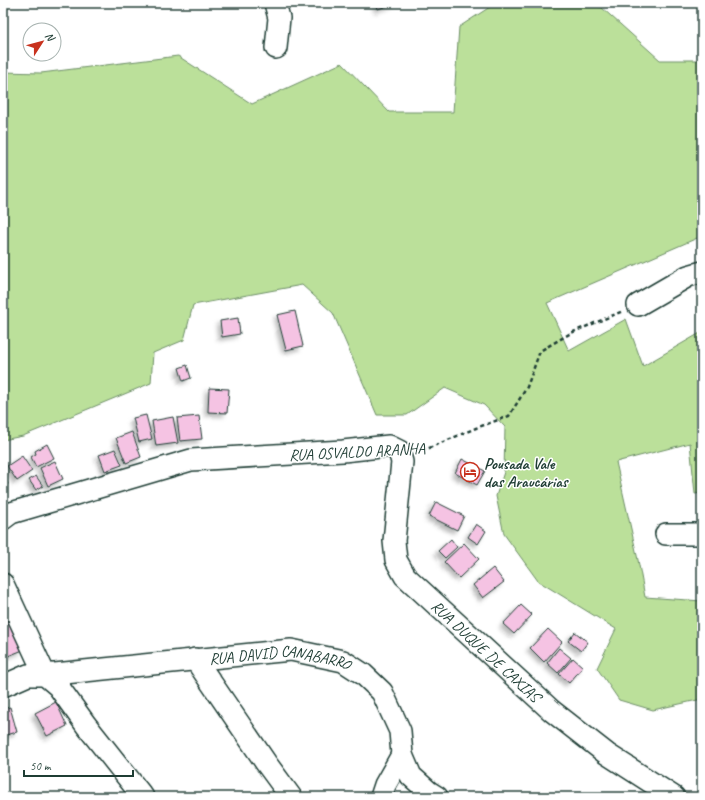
<svg xmlns="http://www.w3.org/2000/svg" width="705" height="800" font-family="Caveat,sans-serif">
  <defs>
    <filter id="shadow"><feDropShadow dx="-3.5" dy="3.5" stdDeviation="2" flood-color="#0004"/></filter>
  </defs>
  <rect width="100%" height="100%" fill="#fff"/>
  <filter id="ink" filterUnits="userSpaceOnUse"><feTurbulence type="fractalNoise" baseFrequency=".025" numOctaves="2"/><feDisplacementMap in="SourceGraphic" scale="8" xChannelSelector="R" yChannelSelector="G"/><feConvolveMatrix kernelMatrix="1 2 1 2 8 2 1 2 1" color-interpolation-filters="sRGB"/></filter>
  <g filter="url(#ink)">
    <polygon fill="#bbe09a" stroke="#6d8e67" points="496,3 575,3 601,7 660,60 702,60 702,176 700,176 702,182 702,236 547,303 569,351 626,319 643,366 702,332 702,493 695,494 690,443 616,462 638,560 645,597 702,601 702,699 653,710 619,700 597,668 616,629 538,581 504,534 496,496 504,472 505,427 484,405 445,388 407,415 377,415 333,313 302,285 193,305 184,340 153,353 151,383 23,436 3,440 3,72 41,73 178,56 252,104 342,63 389,112 453,112 459,27"/>
    <g fill="#f5c3e3" stroke="#1f3d34" filter="url(#shadow)">
      <polygon points="376,3 396,3 378,9"/>
      <polygon points="295,311 303,346 286,350 277,315"/>
      <polygon points="238,318 240,334 222,337 220,321"/>
      <polygon points="187,365 191,378 183,381 179,368"/>
      <polygon points="209,388 229,389 227,413 208,412"/>
      <polygon points="146,415 152,439 139,442 133,418"/>
      <polygon points="199,416 202,439 180,441 177,418"/>
      <polygon points="173,417 178,443 156,446 152,421"/>
      <polygon points="132,432 141,457 126,463 116,438"/>
      <polygon points="47,444 54,458 36,467 31,457 36,454 35,451"/>
      <polygon points="115,449 122,465 105,471 99,455"/>
      <polygon points="22,456 32,471 17,481 7,466"/>
      <polygon points="462,459 485,471 477,485 455,473"/>
      <polygon points="55,461 63,479 48,486 40,468"/>
      <polygon points="3,476 8,484 3,488"/>
      <polygon points="36,476 43,486 36,490 29,480"/>
      <polygon points="436,502 464,516 457,530 429,516"/>
      <polygon points="476,524 486,531 478,544 468,537"/>
      <polygon points="451,539 457,547 445,558 438,551"/>
      <polygon points="464,543 479,559 459,578 444,562"/>
      <polygon points="493,568 504,582 483,598 473,585"/>
      <polygon points="521,605 532,615 514,634 503,624"/>
      <polygon points="10,617 23,650 3,658 3,619"/>
      <polygon points="548,629 562,642 544,662 530,648"/>
      <polygon points="575,632 588,642 581,651 568,641"/>
      <polygon points="559,648 571,658 558,673 547,663"/>
      <polygon points="573,658 583,667 569,683 559,674"/>
      <polygon points="56,702 67,726 47,736 35,713"/>
      <polygon points="10,707 17,732 3,736 3,709"/>
    </g>
    <g fill="none" stroke-linecap="round" stroke-linejoin="round">
      <defs>
        <g id="minor">
          <polyline points="275,3 279,18 276,48"/>
          <polyline points="638,305 688,276 702,272"/>
          <path id="s1" d="M3,519L11,513L191,460L343,451L389,446L399,451L402,462L394,541L396,560L405,576L552,711L607,754L674,797"/>
          <polyline points="666,534 702,534"/>
          <path id="s2" d="M3,584L45,675L291,650L343,661L363,674L382,692L400,731L402,755L411,776L429,792L437,797"/>
          <polyline points="195,659 266,763 291,797"/>
          <polyline points="3,686 28,675 45,675 58,686 86,725 143,797"/>
          <polyline points="381,797 385,785 402,755"/>
        </g>
      </defs>
      <use href="#minor" stroke="#1f3d34" stroke-width="24"/>
      <polyline stroke="#1f3d34" stroke-width="2.5" stroke-dasharray="4 3" stroke-linecap="butt" points="415,450 427,449 476,428 509,416 527,387 540,351 571,333 623,311"/>
      <use href="#minor" stroke="#fff" stroke-width="21"/>
    </g>
  </g>
  <defs>
    <symbol id="hotel-ring" viewBox="-11 -11 22 22"><circle r="9.5" fill="#fff" stroke="#c8321e" stroke-width="1.5"/><path d="M-6-4.5h1.5V1H6V5H4.5V3h-9V5H-6ZM-4 0a1.8 1.8 0 1 1 3.6 0ZM.5 0V-2.5h3Q6-2.5 6 0Z" fill="#c8321e"/></symbol>
  </defs>
  <g fill-rule="evenodd">
    <use href="#hotel-ring" x="459" y="461" width="22" height="22"/>
  </g>
  <g text-anchor="middle" stroke-width="3" stroke-linejoin="round" paint-order="stroke">
    <g font-size="16" fill="#1f3d34" stroke="#fff">
      <text transform="translate(357 451) rotate(-3)" y="6">RUA OSVALDO ARANHA</text>
      <text dy="6" stroke="none"><textPath href="#s1" startOffset="646">RUA DUQUE DE CAXIAS</textPath></text>
      <text dy="6" stroke="none"><textPath href="#s2" startOffset="337">RUA DAVID CANABARRO</textPath></text>
    </g>
    <g font-size="16" font-weight="bold" fill="#1f3d34" stroke="#fff" text-anchor="start">
      <text x="484" y="469">Pousada Vale<tspan x="484" dy="18">das Araucárias</tspan></text>
    </g>
  </g>
  <rect width="705" height="800" fill="none" stroke="#fff" stroke-width="16"/>
  <rect x="8" y="8" width="689" height="784" fill="none" stroke="#1f3d34" stroke-width="1.5" filter="url(#ink)"/>
  <g transform="translate(42 42) rotate(54)"><circle r="19" fill="#ffffff" stroke="#a5b1ae"/>
  <path d="M0-3L7 15L0 10L-7 15Z" fill="#c8321e"/>
  <text y="-6" font-size="11" font-weight="bold" text-anchor="middle" fill="#1f3d34">N</text>
  </g>
  <path d="M24 770v6h109v-6" fill="none" stroke="#1f3d34" stroke-width="2"/>
  <text x="30" y="770" font-size="12" fill="#1f3d34" stroke="#ffffff" stroke-width="3" paint-order="stroke">50 m</text>
</svg>
